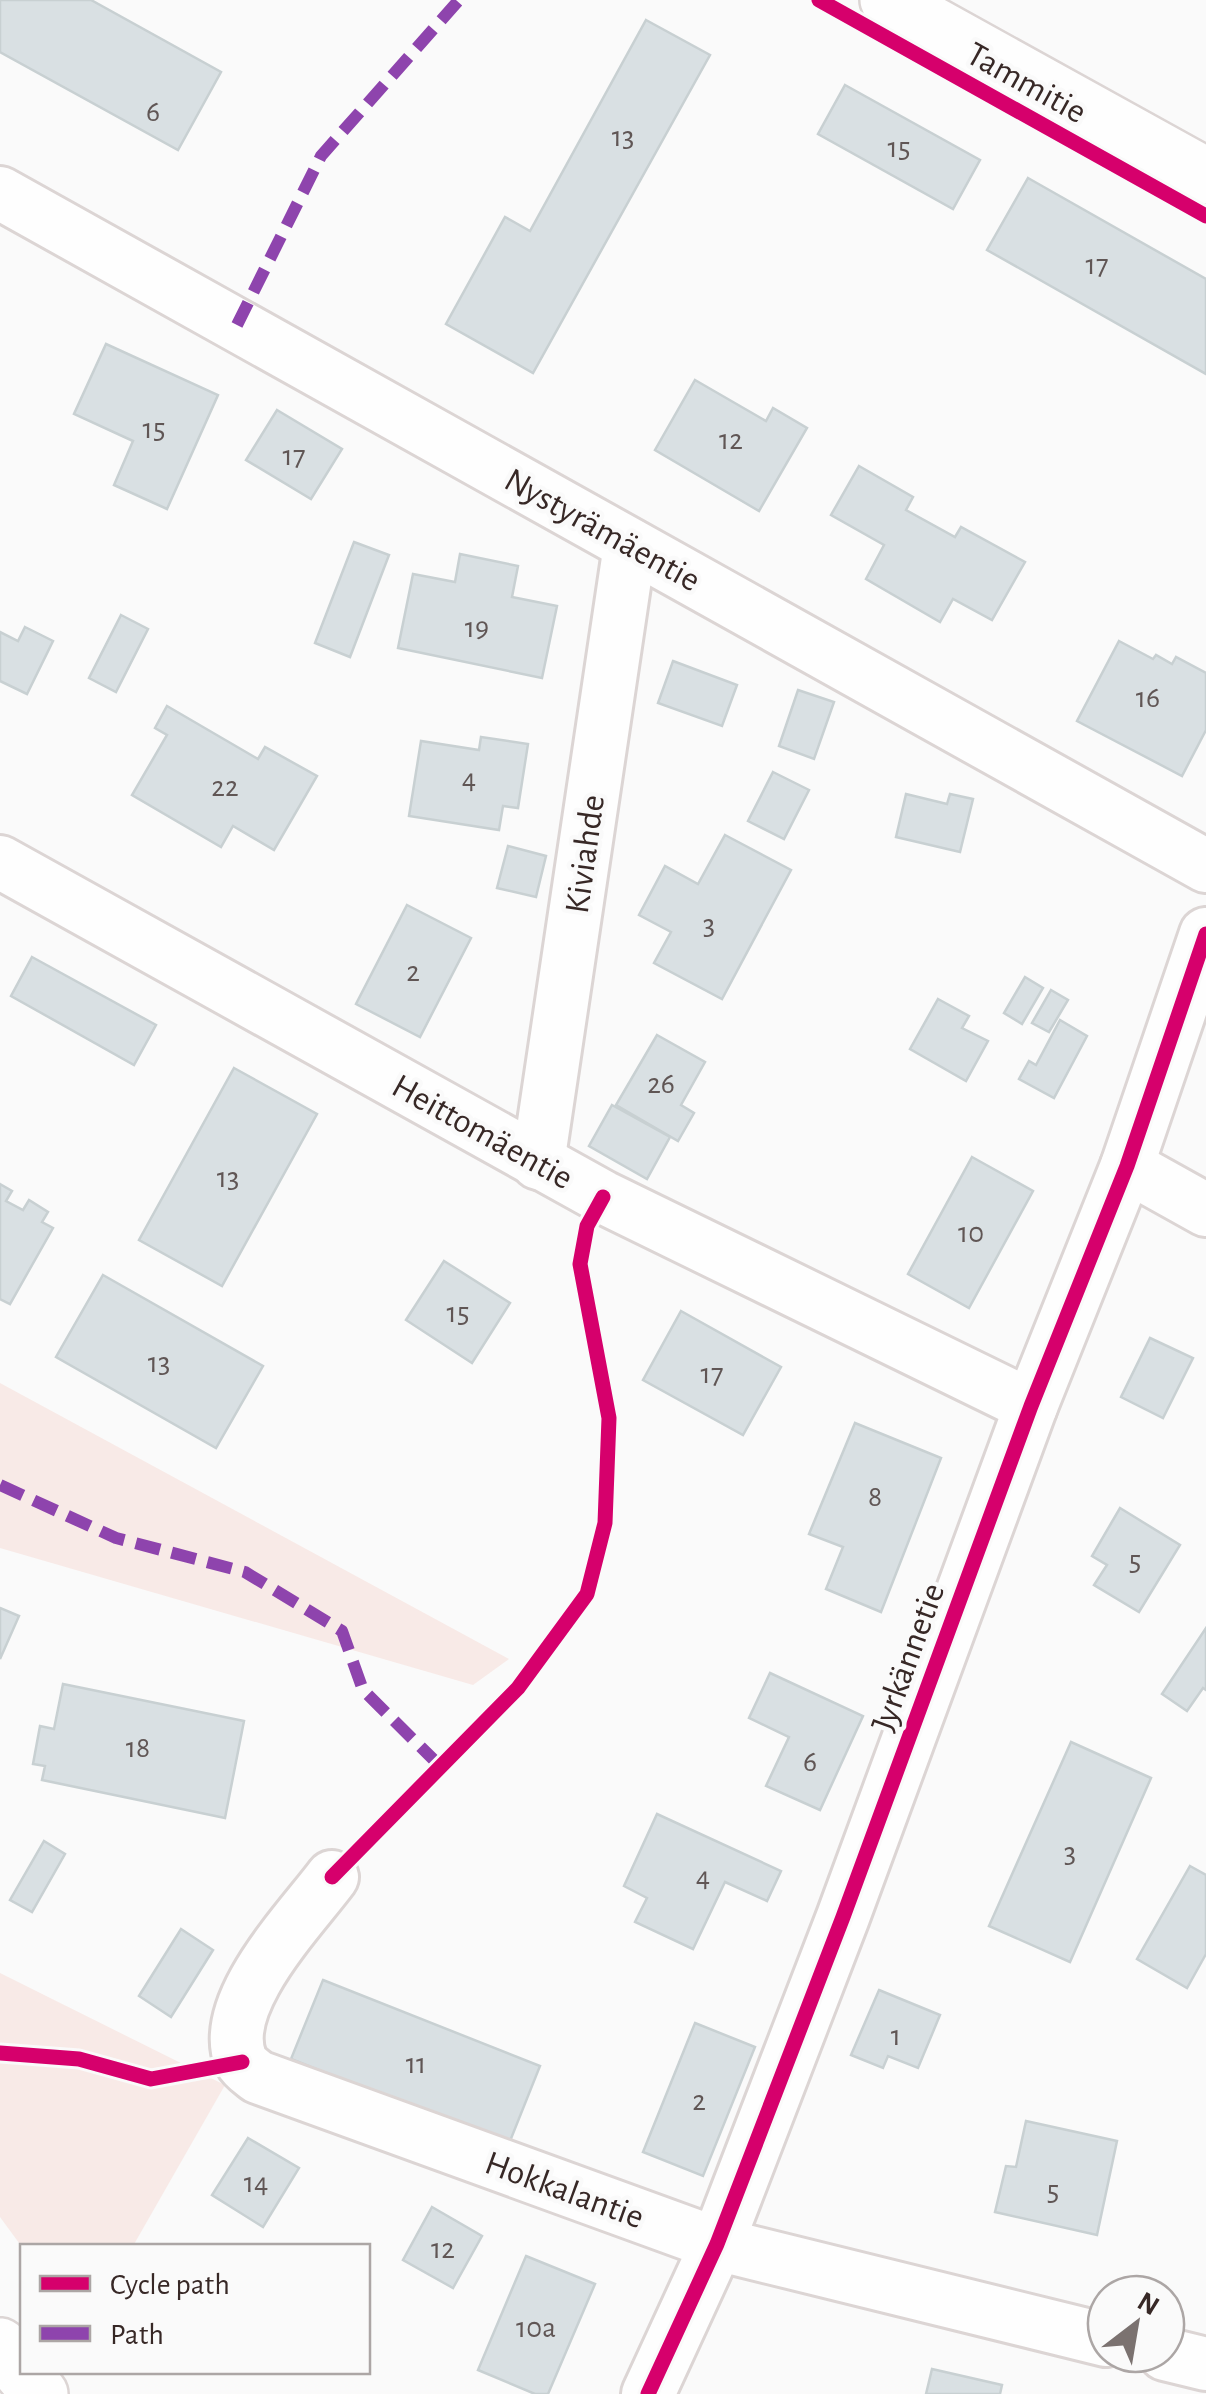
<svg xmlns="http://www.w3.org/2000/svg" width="1206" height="2394" font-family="'Alegreya Sans',sans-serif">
  <rect width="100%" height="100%" fill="#fafafa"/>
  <g fill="#f8eae7">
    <polygon points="0,1383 509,1659 473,1685 0,1548"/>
    <polygon points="0,1973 225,2085 133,2246 22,2247 0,2217"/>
  </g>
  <g fill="#d9e0e3" stroke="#c8d0d2" stroke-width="2.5">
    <polygon points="0,0 91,0 221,72 178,150 0,52"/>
    <polygon points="646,20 710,55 533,373 446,324 505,217 530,231"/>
    <polygon points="845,85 980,160 953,209 818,134"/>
    <polygon points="1028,178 1206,279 1206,374 987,250"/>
    <polygon points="106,344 218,395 167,509 114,485 133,441 74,414"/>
    <polygon points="695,380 766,421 773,408 807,428 759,511 655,450"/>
    <polygon points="277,410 342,449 311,499 246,460"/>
    <polygon points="859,466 913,497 906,510 955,537 961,527 1025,562 992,620 953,599 940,622 866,579 884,545 831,515"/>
    <polygon points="354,542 389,555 350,657 315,643"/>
    <polygon points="460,554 518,566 512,597 557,606 542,678 398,648 413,574 455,582"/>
    <polygon points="121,615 148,629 116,692 89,678"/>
    <polygon points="25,627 53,641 27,694 0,681 0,632 18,641"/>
    <polygon points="1119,641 1153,659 1156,655 1172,664 1176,657 1206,673 1206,730 1182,776 1077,721"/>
    <polygon points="673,661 737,685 722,726 658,703"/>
    <polygon points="798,690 834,702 814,759 779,746"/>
    <polygon points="167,706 258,759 265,747 317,776 274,850 233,826 221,847 132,795 167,735 155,728"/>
    <polygon points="481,737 528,744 518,808 503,806 499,830 409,816 421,741 479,750"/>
    <polygon points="773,772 809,790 784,839 748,821"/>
    <polygon points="906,794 947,804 950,794 973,799 960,852 896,837"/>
    <polygon points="725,835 791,870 722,999 654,963 671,932 639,915 665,866 698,884"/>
    <polygon points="508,846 546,856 536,897 497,888"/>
    <polygon points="407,905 471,938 420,1037 356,1004"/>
    <polygon points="32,957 156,1025 134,1065 11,996"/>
    <polygon points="1025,977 1043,988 1022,1024 1004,1013"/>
    <polygon points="1051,990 1068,1000 1049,1032 1032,1023"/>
    <polygon points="938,999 969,1016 962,1028 988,1041 966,1081 910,1049"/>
    <polygon points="1060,1020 1087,1036 1054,1098 1019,1079 1029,1061 1036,1065"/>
    <polygon points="657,1035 705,1062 681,1105 694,1113 678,1141 616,1105"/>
    <polygon points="234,1068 317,1114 222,1286 139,1240"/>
    <polygon points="612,1105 670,1137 647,1179 589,1146"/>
    <polygon points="972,1157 1033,1191 969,1308 908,1274"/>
    <polygon points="0,1184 12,1191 6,1201 23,1210 29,1200 48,1212 42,1222 53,1228 10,1304 0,1299"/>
    <polygon points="444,1261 510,1303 472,1363 406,1320"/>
    <polygon points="103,1275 263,1366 216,1448 56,1357"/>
    <polygon points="681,1311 781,1367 743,1435 643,1380"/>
    <polygon points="1150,1338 1193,1358 1163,1418 1121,1397"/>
    <polygon points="855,1423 941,1458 881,1612 826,1589 843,1547 809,1534"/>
    <polygon points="1120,1508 1180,1545 1139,1612 1094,1585 1107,1565 1092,1556"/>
    <polygon points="0,1608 19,1616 0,1659"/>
    <polygon points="1206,1628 1206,1690 1203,1688 1187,1711 1162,1694"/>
    <polygon points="770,1673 863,1716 820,1810 766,1786 789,1737 749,1718"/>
    <polygon points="63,1684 244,1721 225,1818 42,1780 45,1766 33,1764 40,1726 54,1729"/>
    <polygon points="1071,1742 1151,1778 1070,1962 989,1926"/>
    <polygon points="657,1814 781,1871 767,1901 725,1882 693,1949 635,1922 647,1898 624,1886"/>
    <polygon points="44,1841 65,1854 32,1912 10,1900"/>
    <polygon points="1190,1866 1206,1875 1206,1954 1187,1988 1137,1959"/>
    <polygon points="181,1929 213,1950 171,2017 139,1996"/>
    <polygon points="323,1980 540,2066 508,2146 291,2059"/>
    <polygon points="879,1990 940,2015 918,2068 888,2056 883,2068 851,2055"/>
    <polygon points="695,2023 755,2047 703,2176 643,2152"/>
    <polygon points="1026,2121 1117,2141 1097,2235 995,2212 1006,2166 1016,2167"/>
    <polygon points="248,2138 299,2168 263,2227 212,2195"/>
    <polygon points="432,2207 482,2236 453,2288 403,2260"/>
    <polygon points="526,2256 595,2284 548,2394 535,2394 478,2370"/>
    <polygon points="932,2369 1002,2385 1000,2394 926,2394"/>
  </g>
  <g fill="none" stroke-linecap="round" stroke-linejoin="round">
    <defs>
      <g id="minor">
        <polyline points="0,193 1206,866"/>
        <polyline points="0,862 603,1197 1031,1406"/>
        <polyline points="538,1163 630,545"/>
        <polyline points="1127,1166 1206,1210"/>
        <path d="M332,1877C300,1920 217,2004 241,2061C244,2067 253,2073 258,2077L717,2244L1106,2340"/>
        <polyline points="1165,2354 1206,2364"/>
        <polyline points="648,2394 717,2244 843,1917 1031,1406 1127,1166 1206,934"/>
      </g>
      <polyline id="tertiary" points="888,0 1206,176"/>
      <polyline id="secondary" points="0,2346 40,2394"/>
    </defs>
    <use href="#minor" stroke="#dcd5d4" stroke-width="58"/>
    <use href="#tertiary" stroke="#dcd5d4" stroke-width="60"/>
    <use href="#secondary" stroke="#dcd5d4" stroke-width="60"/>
    <use href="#minor" stroke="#fefefe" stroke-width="52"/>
    <use href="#tertiary" stroke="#fefefe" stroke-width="55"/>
    <use href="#secondary" stroke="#fefefe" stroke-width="55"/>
    <g stroke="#8e44ad" stroke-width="12" stroke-dasharray="25 12" stroke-linecap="butt">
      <polyline points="237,325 321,156 459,0"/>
      <polyline points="0,1485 116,1538 245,1572 342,1631 363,1690 440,1766"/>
    </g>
    <defs>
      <g id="cycleway">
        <polyline points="819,0 1206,216"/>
        <polyline points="332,1877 518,1688 587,1594 605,1523 609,1418 580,1264 587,1226 603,1197"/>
        <polyline points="0,2053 79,2059 151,2079 242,2062"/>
        <polyline points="648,2394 717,2244 843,1917 1031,1406 1127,1166 1206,934"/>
      </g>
    </defs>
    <use href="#cycleway" stroke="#fafafa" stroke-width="21"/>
    <use href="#cycleway" stroke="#d6006c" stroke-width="15"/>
  </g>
  <g text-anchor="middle" stroke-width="9" stroke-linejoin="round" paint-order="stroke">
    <g font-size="30" fill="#605655">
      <text x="153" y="121">6</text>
      <text x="623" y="146">13</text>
      <text x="899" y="157">15</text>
      <text x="1097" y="274">17</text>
      <text x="154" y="438">15</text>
      <text x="731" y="449">12</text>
      <text x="294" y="465">17</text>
      <text x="477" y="637">19</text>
      <text x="1148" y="707">16</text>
      <text x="469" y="788">4</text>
      <text x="225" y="796">22</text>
      <text x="709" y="934">3</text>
      <text x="413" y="981">2</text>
      <text x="661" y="1093">26</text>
      <text x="228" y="1187">13</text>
      <text x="971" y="1242">10</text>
      <text x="458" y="1322">15</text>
      <text x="159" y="1372">13</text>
      <text x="712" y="1383">17</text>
      <text x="875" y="1506">8</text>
      <text x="1135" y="1570">5</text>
      <text x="138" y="1757">18</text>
      <text x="810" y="1771">6</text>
      <text x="1070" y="1862">3</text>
      <text x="703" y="1886">4</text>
      <text x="896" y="2045">1</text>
      <text x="416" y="2073">11</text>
      <text x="699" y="2110">2</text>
      <text x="256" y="2192">14</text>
      <text x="1053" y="2200">5</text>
      <text x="443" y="2258">12</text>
      <text x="536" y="2337">10a</text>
    </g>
    <g font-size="35" fill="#372826" stroke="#fafafa">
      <text transform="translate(1027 82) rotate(29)" y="12">Tammitie</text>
      <text transform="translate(603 529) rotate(29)" y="12">Nystyrämäentie</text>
      <text transform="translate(584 854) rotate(-82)" y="12">Kiviahde</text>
      <text transform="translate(483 1131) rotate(29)" y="12">Heittomäentie</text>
      <text transform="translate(907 1657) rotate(-70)" y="12">Jyrkännetie</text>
      <text transform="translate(565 2189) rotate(20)" y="12">Hokkalantie</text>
    </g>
  </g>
  <rect x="20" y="2244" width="350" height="130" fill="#fafafa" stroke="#aca6a5" stroke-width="2.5"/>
  <rect x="40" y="2276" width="50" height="15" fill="#d6006c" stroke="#aca6a5" stroke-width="2.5"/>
  <text x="110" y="2294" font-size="30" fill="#372826">Cycle path</text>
  <rect x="40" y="2326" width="50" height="15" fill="#8e44ad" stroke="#aca6a5" stroke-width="2.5"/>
  <text x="110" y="2344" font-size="30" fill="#372826">Path</text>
  <g transform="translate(1136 2324) rotate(31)"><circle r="48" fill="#fafafa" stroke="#aca6a5" stroke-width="2.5"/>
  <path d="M0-8L18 38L0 25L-18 38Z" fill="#7b7270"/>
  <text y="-15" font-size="28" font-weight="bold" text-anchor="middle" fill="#372826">N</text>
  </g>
</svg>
